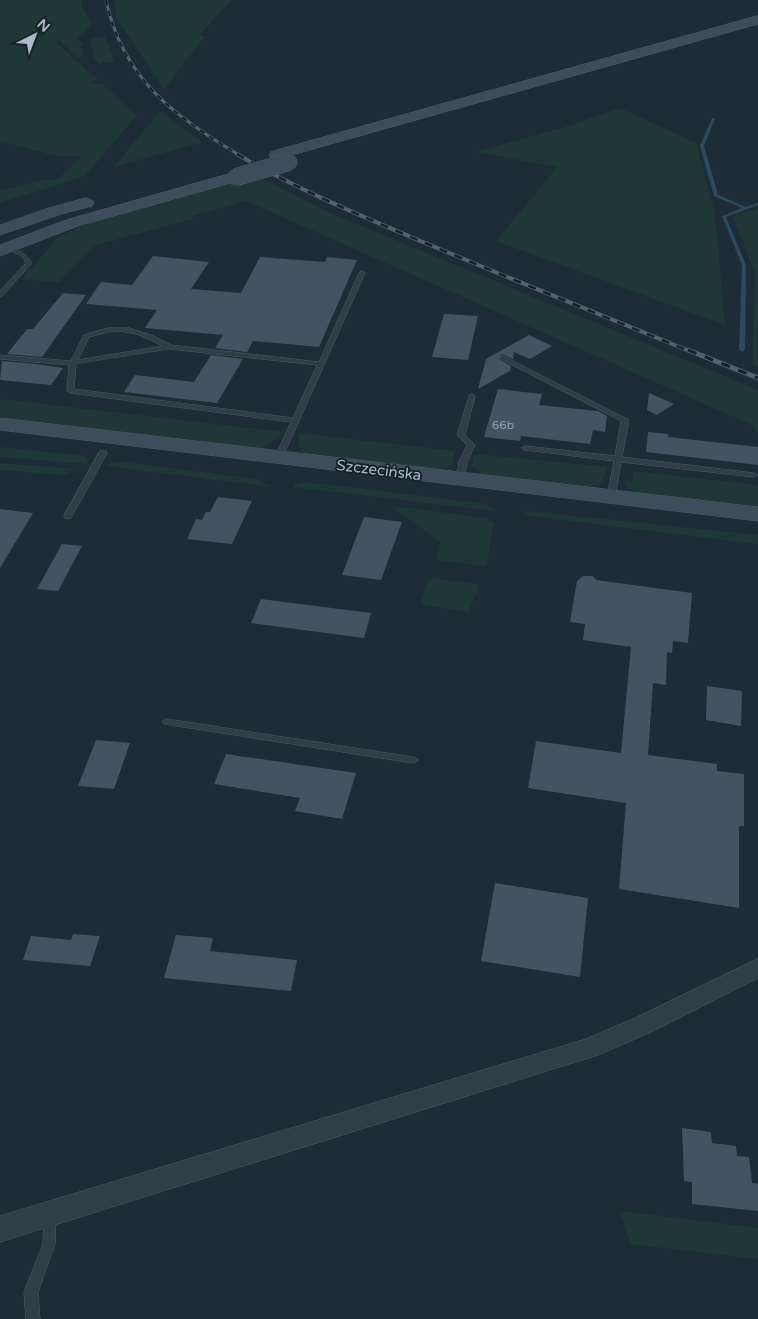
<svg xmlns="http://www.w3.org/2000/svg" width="758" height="1319" font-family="'Varela Round',sans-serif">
  <rect width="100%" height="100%" fill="#1d2c37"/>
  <g fill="#1f3837">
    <polygon points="0,0 82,0 81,5 92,23 82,36 76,37 84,45 81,46 83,56 77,58 59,40 55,41 98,80 87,83 102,84 137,115 85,176 0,203 0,191 42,180 58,179 82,156 60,157 0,141"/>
    <polygon points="115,0 232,0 199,35 205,36 164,89 116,18"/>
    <polygon points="105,37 115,61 99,64 94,58 90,38"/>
    <polygon points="620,108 696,143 715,213 725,325 496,241 557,167 475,152 569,126"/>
    <polygon points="160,111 202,142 114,167"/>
    <polygon points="244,169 328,212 758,390 758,433 752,425 246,201 192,216 193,219 96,245 59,282 22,279 59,236 150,198 194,183"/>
    <polygon points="758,208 758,366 754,365 753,355 755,274 733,217"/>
    <polygon points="0,399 284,432 263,449 18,422 0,416"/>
    <polygon points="298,433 455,451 452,464 446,467 430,470 306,456 300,450"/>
    <polygon points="0,447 85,456 89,460 87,464 0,457"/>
    <polygon points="474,454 607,467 603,481 588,488 486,477 472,466"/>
    <polygon points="122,462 256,479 271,487 107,466 109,463"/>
    <polygon points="0,463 74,469 65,475 0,470"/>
    <polygon points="634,471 758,485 758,506 642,495 629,488 625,481 633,482"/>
    <polygon points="305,482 487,504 495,511 293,487 295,484"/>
    <polygon points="393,506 487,518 489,521 494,522 486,566 437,560 440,542 396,510 392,509"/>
    <polygon points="526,511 758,535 758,544 523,515"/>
    <polygon points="429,577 480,585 468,612 421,604"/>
    <polygon points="620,1211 758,1228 758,1259 630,1244"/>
  </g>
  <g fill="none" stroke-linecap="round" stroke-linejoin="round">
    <polygon fill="#2d495e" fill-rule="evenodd" points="712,118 715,119 704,146 718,195 746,207 758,203 758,205 726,217 746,265 745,350 742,352 739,350 742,265 722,216 742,208 714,196 700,146"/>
  </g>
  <g fill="#425461">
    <polygon points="153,256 209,262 191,289 241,293 260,257 325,262 327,257 357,260 319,347 253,341 247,352 215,348 223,335 145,328 157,310 86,304 101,282 132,285"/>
    <polygon points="63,293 86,295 42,357 7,354 27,329 33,329"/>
    <polygon points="444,314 478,316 468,360 432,357"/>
    <polygon points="529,335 552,346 530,359 514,352 513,359 502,354 499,359 511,366 510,371 478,389 486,359"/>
    <polygon points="211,355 243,359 217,403 124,392 135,375 194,382"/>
    <polygon points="2,361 36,364 63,368 51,385 0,380"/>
    <polygon points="498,389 542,394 539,405 598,411 607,416 605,432 593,430 590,444 521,436 520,441 484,437"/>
    <polygon points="649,393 674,404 657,415 647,410"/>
    <polygon points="648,432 668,434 668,437 758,447 758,465 646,452"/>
    <polygon points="218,497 252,501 232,544 187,539 196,519 202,520 206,512 210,512"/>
    <polygon points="0,509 33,513 0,568"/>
    <polygon points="364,517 402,522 381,580 342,575"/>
    <polygon points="62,544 82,546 58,591 37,589"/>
    <polygon points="583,576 593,576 596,580 692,593 688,643 673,641 672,653 667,652 666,685 653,683 648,755 717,764 717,771 744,774 744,826 739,826 739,908 619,889 626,803 528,788 536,741 621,753 631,647 583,640 585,624 570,622 577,581"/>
    <polygon points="261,599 371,613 364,638 251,623"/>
    <polygon points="707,686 742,691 741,726 706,720"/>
    <polygon points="96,740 130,743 114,789 78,786"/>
    <polygon points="226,754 356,773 342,819 295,811 300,798 214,784"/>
    <polygon points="495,883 588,898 580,977 481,961"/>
    <polygon points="73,934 100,936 90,966 23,960 31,936 71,940"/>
    <polygon points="176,935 213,938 210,951 297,960 291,991 164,978"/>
    <polygon points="682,1128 711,1132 712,1143 736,1146 737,1156 749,1157 752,1183 758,1184 758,1211 692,1204 692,1182 684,1181"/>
  </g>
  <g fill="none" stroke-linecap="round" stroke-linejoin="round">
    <defs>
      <g id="service">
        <path d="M5,246C16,246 26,254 32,263L2,296L0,297V291L26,263L22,256L5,248Z"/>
        <path d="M362,271L365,273L282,459L278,461L274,459L291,422L70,393L67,391L69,365L0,359V355L71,361L84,335L108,328H129L151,335L171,345L319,362L359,273ZM119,331L137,334L163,346L78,360L89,337L108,332ZM169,349L317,365L293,418L74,389L76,364Z"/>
        <polygon points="503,356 627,419 629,420 622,457 754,473 758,475 754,477 621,462 615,498 614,500 608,500 607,498 614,461 525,450 521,448 525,446 615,456 621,421 501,359 500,358"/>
        <polygon points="472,394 475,396 465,435 475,445 467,462 464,480 460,482 456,480 459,462 467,445 457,435 469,396"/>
        <polygon points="100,451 106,451 107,453 72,516 71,518 65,518 64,516"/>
        <polygon points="167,719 413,757 416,758 418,760 416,762 413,763 164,724 162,722 164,720"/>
        <polygon points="50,1209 54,1211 56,1215 55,1244 38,1292 40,1319 26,1319 24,1292 43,1244 44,1215 46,1211"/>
      </g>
      <polygon id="minor" points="758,959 758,978 651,1032 598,1055 0,1242 0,1216 586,1039 635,1018"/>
      <g id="secondary">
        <polygon points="758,16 758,24 281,158 271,158 269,155 271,152"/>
        <polygon points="236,172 241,174 244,177 241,180 78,226 0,256 0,245 66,220"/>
        <polygon points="86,198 92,200 94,203 92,206 61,214 0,235 0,225 49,208"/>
        <polygon points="0,418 758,507 758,521 0,430"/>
      </g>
    </defs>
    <use href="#service" stroke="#4e5c66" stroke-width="1"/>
    <use href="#minor" stroke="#4e5c66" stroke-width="1"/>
    <use href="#secondary" stroke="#4e5c66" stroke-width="1"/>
    <use href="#service" fill="#303e47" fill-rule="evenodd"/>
    <use href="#minor" fill="#303e47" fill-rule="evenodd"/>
    <use href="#secondary" fill="#3e4d5b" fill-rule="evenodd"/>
    <defs>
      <path id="rail-far2" d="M106,0C123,79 173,115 239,155"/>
      <path id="rail-far1" d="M237,154C294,188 357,214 418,240C509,278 600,315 692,352"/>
      <polyline id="rail" points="688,350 758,378"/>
    </defs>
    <use href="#rail-far2" stroke="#52636f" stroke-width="3"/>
    <use href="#rail-far1" stroke="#52636f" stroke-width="4"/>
    <use href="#rail" stroke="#52636f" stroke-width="5"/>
    <use href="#rail-far2" stroke="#16222b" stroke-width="2" stroke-dasharray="5.5" stroke-linecap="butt"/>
    <use href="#rail-far1" stroke="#16222b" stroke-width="2.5" stroke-dasharray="8" stroke-linecap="butt"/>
    <use href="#rail" stroke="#16222b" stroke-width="3" stroke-dasharray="9" stroke-linecap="butt"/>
    <defs>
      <polyline id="secondary-bridge" points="236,177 289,162"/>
    </defs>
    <use href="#secondary-bridge" stroke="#4e5c66" stroke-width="18" stroke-linecap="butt"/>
    <use href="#secondary-bridge" stroke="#3e4d5b" stroke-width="17"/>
  </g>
  <g text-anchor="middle" stroke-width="4" stroke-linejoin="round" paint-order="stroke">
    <g font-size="12" fill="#90a0ac">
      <text x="503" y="429">66b</text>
    </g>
    <g font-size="15" fill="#aab9c5" stroke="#16222b">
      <text transform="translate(379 470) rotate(7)" y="5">Szczecińska</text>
    </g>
  </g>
  <g transform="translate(35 35) rotate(42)" stroke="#16222b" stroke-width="4" paint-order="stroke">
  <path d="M0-4L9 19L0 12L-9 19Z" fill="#aab9c5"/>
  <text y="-8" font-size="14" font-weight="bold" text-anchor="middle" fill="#aab9c5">N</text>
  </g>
</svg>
